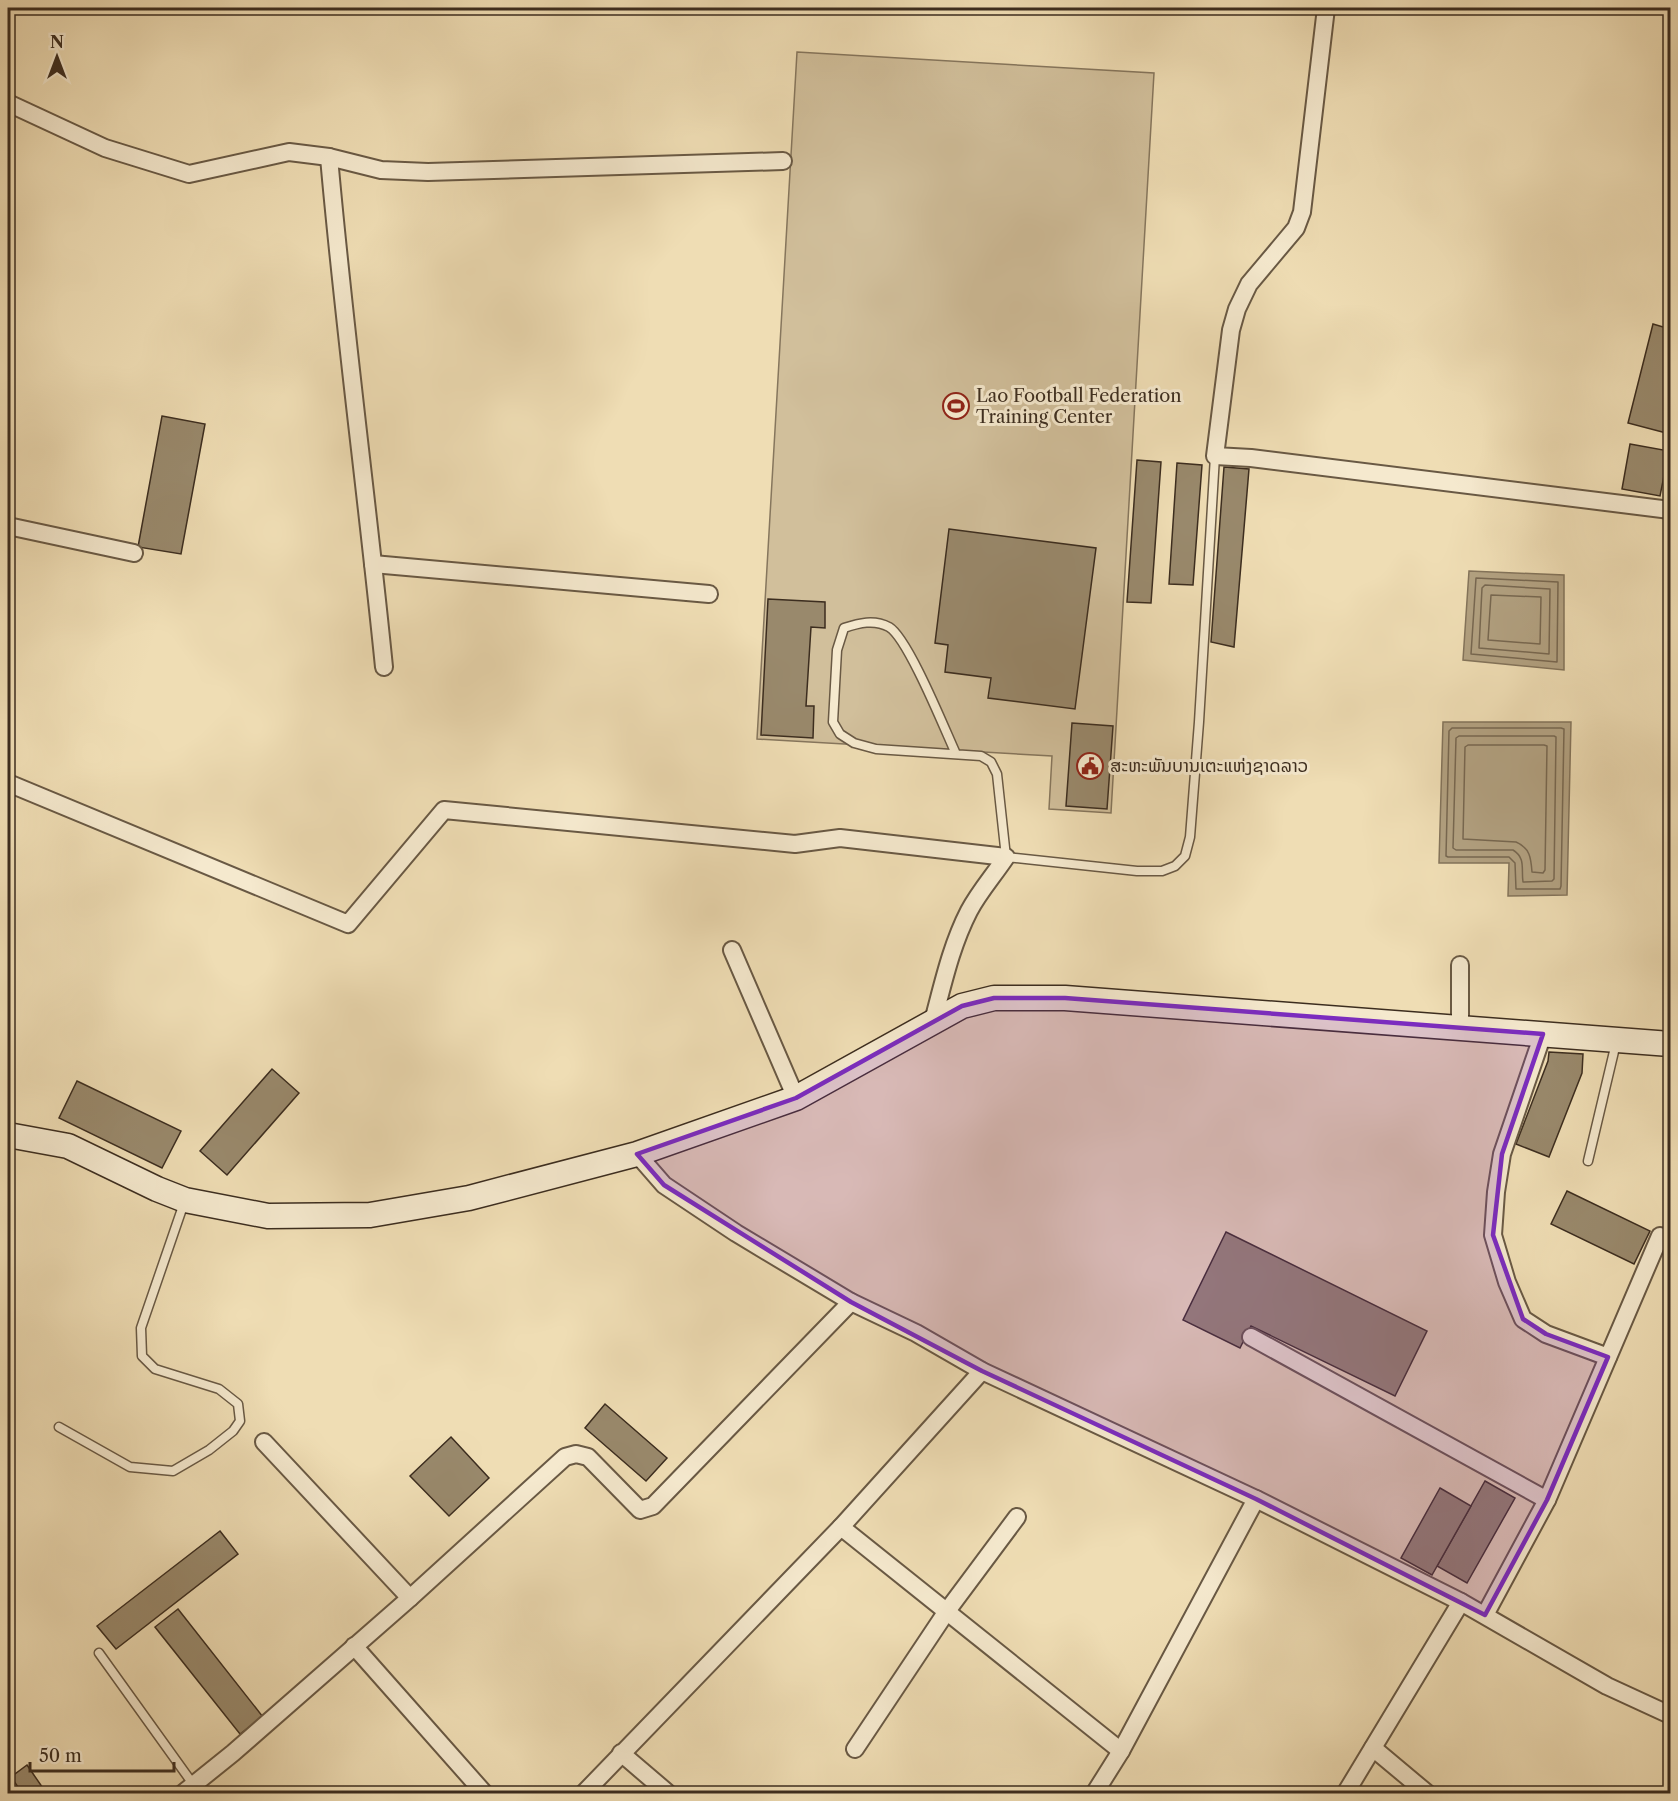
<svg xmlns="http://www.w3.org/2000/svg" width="1678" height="1801" font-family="'Libre Caslon Text','Noto Sans Lao',serif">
  <rect width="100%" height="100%" fill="#efddb4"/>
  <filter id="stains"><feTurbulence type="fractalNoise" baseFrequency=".00333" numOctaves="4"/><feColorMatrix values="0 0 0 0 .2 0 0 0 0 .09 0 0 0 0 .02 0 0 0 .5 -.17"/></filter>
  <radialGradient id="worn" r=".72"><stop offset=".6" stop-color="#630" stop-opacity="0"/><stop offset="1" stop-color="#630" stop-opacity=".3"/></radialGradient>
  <polygon fill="#d1bf9b" stroke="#86765d" stroke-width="1.5" points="797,52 1154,73 1111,813 1049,809 1052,756 757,739"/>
  <g fill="#b2a181" stroke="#83735a" stroke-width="1.5">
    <polygon points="1469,571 1564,575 1564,670 1463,660"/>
    <polygon points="1443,722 1571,722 1567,895 1508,896 1509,863 1439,863"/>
  </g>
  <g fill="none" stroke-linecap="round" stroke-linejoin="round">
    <g stroke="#776750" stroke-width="1.5">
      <polygon points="1476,578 1558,582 1557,662 1471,654"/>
      <polygon points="1485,585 1550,589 1549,654 1479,648 1482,588"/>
      <polygon points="1491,595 1541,597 1540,644 1488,640"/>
      <polygon points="1452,728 1561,728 1564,729 1561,886 1560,889 1516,889 1515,863 1509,857 1448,857 1446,856 1449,731"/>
      <path d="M1459,736H1554L1556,737L1554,879L1552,881L1523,882C1521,869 1526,858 1513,850H1456L1453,848L1456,738Z"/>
      <path d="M1468,745H1544L1547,746L1545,870L1543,873L1532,872C1531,858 1530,848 1516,842L1463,839L1465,747Z"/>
    </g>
  </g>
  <g fill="#99896c" stroke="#3c2d1f" stroke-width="1.5">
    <polygon points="1653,324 1670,329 1670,434 1628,423"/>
    <polygon points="162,416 205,424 181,554 138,547"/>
    <polygon points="1630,444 1669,451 1660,496 1622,489"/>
    <polygon points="1137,460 1161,462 1151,603 1127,602"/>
    <polygon points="1177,463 1202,465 1193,585 1169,584"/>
    <polygon points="1224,467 1249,469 1234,647 1211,642"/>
    <polygon points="949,529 1096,548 1075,709 988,698 991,678 945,672 948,645 935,643"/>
    <polygon points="768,599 825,602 825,628 811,627 806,706 814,706 813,738 761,735"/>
    <polygon points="1072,723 1113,726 1107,809 1066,806"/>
    <polygon points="1549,1052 1583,1054 1582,1073 1549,1157 1516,1144 1548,1061"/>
    <polygon points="272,1069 299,1093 227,1175 200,1151"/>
    <polygon points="77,1081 181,1131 162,1168 59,1118"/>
    <polygon points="1567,1191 1650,1231 1634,1264 1551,1224"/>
    <polygon points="1226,1232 1427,1331 1395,1396 1251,1326 1240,1348 1183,1320"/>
    <polygon points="1670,1285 1670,1314 1665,1286"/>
    <polygon points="605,1404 667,1458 646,1481 585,1428"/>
    <polygon points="451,1437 489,1478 449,1516 410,1476"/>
    <polygon points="1485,1481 1515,1498 1467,1583 1437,1566"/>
    <polygon points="1440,1488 1471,1506 1432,1575 1401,1558"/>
    <polygon points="220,1531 238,1554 116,1649 97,1626"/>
    <polygon points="178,1609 263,1717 240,1734 155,1627"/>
    <polygon points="27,1765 47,1794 23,1794 11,1777"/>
    <polygon points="8,1783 15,1794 8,1794"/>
  </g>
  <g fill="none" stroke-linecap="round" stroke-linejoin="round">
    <defs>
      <g id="lane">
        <path d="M956,754C945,730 908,638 889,627C874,619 859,623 844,628L837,650L833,722L840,734L854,743L876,749L981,756L991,762L997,774L1006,857L1137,871H1162L1175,866L1185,856L1190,837L1199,722L1215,456"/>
        <polyline points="1588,1161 1616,1043"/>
        <polyline points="59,1427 130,1467 173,1471 209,1450 233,1431 240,1421 238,1404 219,1389 155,1369 142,1356 141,1328 184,1203"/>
        <polyline points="99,1653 193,1784"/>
      </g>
      <g id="street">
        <polyline points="1326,8 1302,212 1296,228 1249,284 1237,309 1231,330 1215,456 1251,458 1670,510"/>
        <polyline points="8,103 105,148 189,174 289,152 329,157 381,170 428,172 783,161"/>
        <path d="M329,157C344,328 367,497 384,667"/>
        <polyline points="8,526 134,553"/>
        <polyline points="373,564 709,594"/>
        <path d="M8,783L348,924L444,810L795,844L840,838L1006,857C994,875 979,892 969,911C951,946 943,984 933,1021"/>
        <polyline points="732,950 796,1098"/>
        <polyline points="1460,965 1460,1028"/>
        <polyline points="1543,1034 1502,1154 1496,1192 1493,1235 1507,1282 1523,1319 1546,1334 1608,1357"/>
        <polyline points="637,1154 664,1185 736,1233 851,1302 916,1333 982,1371 1256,1499 1461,1602 1607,1686 1670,1715"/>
        <polyline points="1251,1337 1547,1500"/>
        <polyline points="264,1442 410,1598"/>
        <polyline points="841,1527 1121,1751"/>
        <polyline points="1485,1615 1547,1500 1660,1236"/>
        <polyline points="354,1646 485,1794"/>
        <polyline points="1373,1748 1428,1794"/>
        <polyline points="855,1749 947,1611 1017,1517"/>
        <polyline points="621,1753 669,1794"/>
        <polyline points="182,1794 233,1753 410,1598 565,1457 576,1454 588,1457 640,1510 653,1506 851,1302"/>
        <polyline points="583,1794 841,1527 982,1371"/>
        <polyline points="1094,1794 1121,1751 1256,1499"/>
        <polyline points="1345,1794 1461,1602"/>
      </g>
      <polyline id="secondary" points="8,1135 68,1146 157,1189 185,1200 268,1216 370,1215 469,1198 637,1154 796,1098 962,1006 994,998 1065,998 1670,1044"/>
    </defs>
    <use href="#lane" stroke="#695944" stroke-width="11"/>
    <use href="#street" stroke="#695944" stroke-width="20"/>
    <use href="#secondary" stroke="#3c2d1f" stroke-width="27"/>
    <use href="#lane" stroke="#f5e9ce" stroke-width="8"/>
    <use href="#street" stroke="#f5e9ce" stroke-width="16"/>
    <use href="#secondary" stroke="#f5e9ce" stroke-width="24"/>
  </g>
  <path fill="#7b2cbf" fill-opacity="0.2" stroke="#7b2cbf" stroke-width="4.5" stroke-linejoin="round" d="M994,998H1065L1543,1034L1502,1154L1493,1235L1523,1319L1546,1334L1608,1357L1547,1500L1485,1615L1256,1499L982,1371L851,1302L664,1185L637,1154L796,1098L962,1006Z"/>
  <defs>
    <symbol id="stadium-ring" viewBox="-11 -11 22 22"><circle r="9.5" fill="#f5e9ce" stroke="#8f2418" stroke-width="1.5"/><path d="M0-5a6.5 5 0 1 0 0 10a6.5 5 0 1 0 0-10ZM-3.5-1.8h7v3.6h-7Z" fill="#8f2418"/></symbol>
    <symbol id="civic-ring" viewBox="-11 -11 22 22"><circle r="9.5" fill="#f5e9ce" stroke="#8f2418" stroke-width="1.5"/><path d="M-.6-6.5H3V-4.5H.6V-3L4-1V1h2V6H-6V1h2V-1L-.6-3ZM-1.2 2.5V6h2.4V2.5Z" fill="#8f2418"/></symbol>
  </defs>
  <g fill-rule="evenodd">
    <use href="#stadium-ring" x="941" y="391" width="30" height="30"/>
    <use href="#civic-ring" x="1075" y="751" width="30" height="30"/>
  </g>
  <g text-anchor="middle" stroke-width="6" stroke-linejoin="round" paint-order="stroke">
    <g font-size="18" fill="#3c2d1f" stroke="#f5e9ce" text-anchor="start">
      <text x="976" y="402">Lao Football Federation<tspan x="976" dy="21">Training Center</tspan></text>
      <text x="1110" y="772">ສະຫະພັນບານເຕະແຫ່ງຊາດລາວ</text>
    </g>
  </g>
  <rect width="1678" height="1801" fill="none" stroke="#efddb4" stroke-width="30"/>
  <rect x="9" y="9" width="1660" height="1783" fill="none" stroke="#3c2d1f" stroke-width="3"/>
  <rect x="15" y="15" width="1648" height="1771" fill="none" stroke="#3c2d1f" stroke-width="1.5"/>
  <g transform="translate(57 57)" stroke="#f5e9ce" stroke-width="4.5" paint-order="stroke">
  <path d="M0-4.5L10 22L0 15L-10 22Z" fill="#3c2d1f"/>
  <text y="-9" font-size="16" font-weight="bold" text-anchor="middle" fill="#3c2d1f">N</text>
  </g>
  <path d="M30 1762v9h144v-9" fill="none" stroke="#3c2d1f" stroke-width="3"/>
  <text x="39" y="1762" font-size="18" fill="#3c2d1f" stroke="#f5e9ce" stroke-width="4.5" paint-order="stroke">50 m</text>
  <rect width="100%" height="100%" filter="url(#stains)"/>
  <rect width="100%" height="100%" fill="url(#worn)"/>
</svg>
